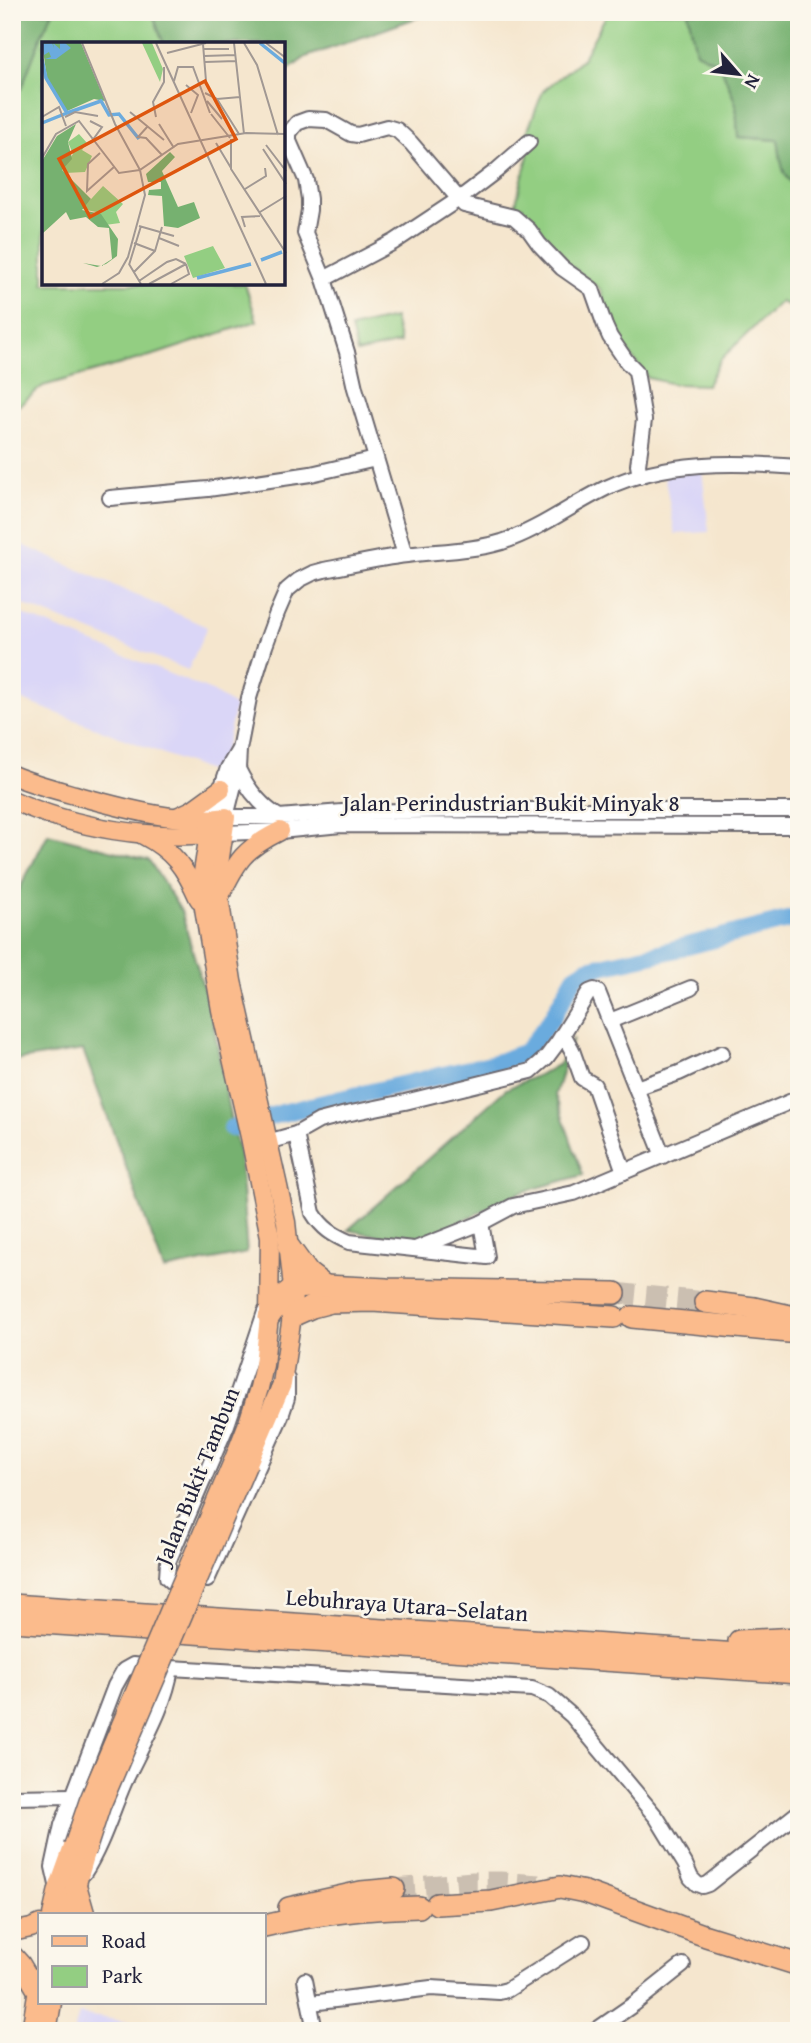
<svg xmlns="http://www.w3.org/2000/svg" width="811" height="2043" font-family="'Gentium Book Plus',serif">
  <rect width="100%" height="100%" fill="#fbf7ec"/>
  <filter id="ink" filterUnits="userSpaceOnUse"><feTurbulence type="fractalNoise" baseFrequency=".0143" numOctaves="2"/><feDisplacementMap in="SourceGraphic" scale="14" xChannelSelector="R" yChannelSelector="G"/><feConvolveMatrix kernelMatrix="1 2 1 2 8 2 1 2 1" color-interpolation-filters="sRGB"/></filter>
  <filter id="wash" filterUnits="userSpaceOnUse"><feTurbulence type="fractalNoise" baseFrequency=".00686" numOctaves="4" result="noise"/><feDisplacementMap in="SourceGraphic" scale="28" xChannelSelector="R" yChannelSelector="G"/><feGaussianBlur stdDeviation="1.57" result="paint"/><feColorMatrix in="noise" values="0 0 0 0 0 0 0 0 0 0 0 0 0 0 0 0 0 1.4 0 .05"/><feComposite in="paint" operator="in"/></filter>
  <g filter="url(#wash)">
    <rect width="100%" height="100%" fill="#f5e6ce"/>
    <g fill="#dad6f7">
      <polygon points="702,470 709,532 675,534 664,474"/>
      <polygon points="12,540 207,627 188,670 12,600"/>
      <polygon points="12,610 214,692 235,707 219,775 12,696"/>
      <polygon points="79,2014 134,2023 136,2031 74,2031"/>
    </g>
    <g fill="#93ce82" stroke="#5a785e" stroke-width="2">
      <polygon points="53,12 152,12 164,44 44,44 44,284 245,284 257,321 157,354 43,386 12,411 12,97 21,89 42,34"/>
      <path d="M608,12H688L696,52L720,64L736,104L738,137L778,140C781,156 781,181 799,187V309L780,302L720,360L707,385L674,384L648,378L619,340L610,325L601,290L566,262L514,210L528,156L526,135L543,91L583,58Z"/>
      <polygon points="394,318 400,343 357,353 351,328"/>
    </g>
    <g fill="#76b170" stroke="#4c6a56" stroke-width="2">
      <polygon points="12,12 53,12 42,34 21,89 12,97"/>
      <polygon points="152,12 433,12 306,57 284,73 284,44 164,44"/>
      <path d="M688,12H799V187C780,181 781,156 778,140L738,137L736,104L720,64L696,52Z"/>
      <polygon points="48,834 149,860 181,911 213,1021 232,1128 239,1150 247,1253 164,1270 83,1050 12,1061 12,903"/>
      <polygon points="573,1038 555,1095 583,1175 519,1193 417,1243 348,1230 506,1089 545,1072 559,1064"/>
    </g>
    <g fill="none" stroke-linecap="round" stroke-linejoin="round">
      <polyline stroke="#6babde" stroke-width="18" points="232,1128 282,1113 499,1062 526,1052 550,1021 575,977 588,969 664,952 799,917"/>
    </g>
  </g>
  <g filter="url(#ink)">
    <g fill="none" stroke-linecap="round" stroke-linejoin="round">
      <g stroke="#cbbfb1" stroke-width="21" stroke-dasharray="21 10" stroke-linecap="butt">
        <polyline points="615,1293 705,1302"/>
        <polyline points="394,1889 473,1882 500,1882 552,1886"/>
      </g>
      <defs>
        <g id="minor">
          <polyline points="324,279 394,242 459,199 496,171 529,142"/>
          <path d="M799,467C735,462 665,460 606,488C571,505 539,530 502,542C471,551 439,551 407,555C379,558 351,565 324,570L313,573L299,580L287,590L277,613L265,646L249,698L239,750L238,769L226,817H279L342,812L478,810H799"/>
          <polyline points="110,498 208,489 311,474 376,459"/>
          <polyline points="405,555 355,388 347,352 324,279 305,233 309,210 309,199 306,180 289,141 289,133 297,123 308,119 326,120 351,134 358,135 387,127 397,130 411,143 464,205 514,217 529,230 539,244 562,268 592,289 605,326 610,337 627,362 636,371 644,420 638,465 640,476"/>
          <path d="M238,769C248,790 260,805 279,817"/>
          <polyline points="211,820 228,768 238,751"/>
          <polyline points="223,833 280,831 341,825 799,826"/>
          <polyline points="610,1021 691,988"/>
          <polyline points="563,1034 572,1050 582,1078 594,1085 624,1172"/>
          <polyline points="636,1088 679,1073 722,1053"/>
          <path d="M296,1134L313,1213C322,1228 333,1235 349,1242L487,1257L481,1223"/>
          <polyline points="260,1144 296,1134 319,1121 346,1114 405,1102 531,1071 546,1058 558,1042 589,992 594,990 598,992 663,1156"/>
          <polyline points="415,1249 481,1223 513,1206 574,1193 799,1098"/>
          <polyline points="207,1580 281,1416 287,1398 287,1379"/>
          <polyline points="188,1591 178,1587 167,1577 168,1562 227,1425 265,1312"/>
          <polyline points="171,1668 532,1689 549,1696 572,1716 657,1818 685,1864 691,1878 697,1884 702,1886 708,1884 799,1812"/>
          <polyline points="12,1797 73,1796"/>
          <path d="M58,1889L53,1867L62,1825L115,1686L124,1670L133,1665L171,1668C165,1708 141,1746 124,1783C111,1813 102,1845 84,1873"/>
          <polyline points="305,1980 315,2031"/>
          <polyline points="311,2003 431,1988 499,1992 507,1990 583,1942"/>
          <polyline points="595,2031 634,2004 683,1965"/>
        </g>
        <g id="major">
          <path d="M12,775C33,784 53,789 75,795C119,807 180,825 226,817L218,871L219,897L232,981L286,1222L293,1288L292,1316L282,1384L248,1463"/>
          <path d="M12,800C74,828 152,841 219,833"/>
          <polyline points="177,817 192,810 221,789"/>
          <polyline points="211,820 202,879 204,908 221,1010 250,1137 270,1237 269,1317 264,1365 259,1388 248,1423 234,1459"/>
          <path d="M143,835C174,851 185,868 199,899"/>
          <path d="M220,896C237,860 244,849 280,831"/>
          <polyline points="52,1915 58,1889 73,1847"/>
          <polyline points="68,1915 86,1852"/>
          <polyline points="12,1932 31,1928 40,1924"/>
          <polyline points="12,1954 21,1964 37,1991"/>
          <polyline points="31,2031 40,1976"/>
          <polyline points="47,2031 52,2003"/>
        </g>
        <g id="highway">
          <polyline points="289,1247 308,1273 325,1286"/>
          <polyline points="705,1302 754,1308 799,1318"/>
          <polyline points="292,1316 312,1307 331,1302 372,1301 614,1317"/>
          <polyline points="269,1317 283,1296 293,1288 325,1286 387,1289 615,1293"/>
          <polyline points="632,1317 799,1333"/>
          <polyline points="12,1605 799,1658"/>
          <polyline points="12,1621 799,1673"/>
          <polyline points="739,1641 799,1638"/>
          <polyline points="76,1887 84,1915"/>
          <polyline points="437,1904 491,1901 560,1887 585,1892 706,1936 799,1965"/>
          <polyline points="289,1908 361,1892 394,1889"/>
          <path d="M264,1926C315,1914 367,1908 419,1907"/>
        </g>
      </defs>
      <use href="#minor" stroke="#6c676e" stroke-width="18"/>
      <use href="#major" stroke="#6c676e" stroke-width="21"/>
      <use href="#highway" stroke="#6c676e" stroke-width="24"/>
      <use href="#minor" stroke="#fff" stroke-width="14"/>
      <use href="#major" stroke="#fbbb8c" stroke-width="18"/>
      <use href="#highway" stroke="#fbbb8c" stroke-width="21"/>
      <defs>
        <g id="major-bridge">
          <polyline points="73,1847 89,1800 234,1459"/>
          <polyline points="86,1852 101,1806 248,1463"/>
        </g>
      </defs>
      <use href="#major-bridge" stroke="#6c676e" stroke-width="21" stroke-linecap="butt"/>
      <use href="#major-bridge" stroke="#fbbb8c" stroke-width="18"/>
    </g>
  </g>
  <g text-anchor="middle" stroke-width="5" stroke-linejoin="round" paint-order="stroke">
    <g font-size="23" fill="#22223b" stroke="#fbf7ec">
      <text x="511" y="811">Jalan Perindustrian Bukit Minyak 8</text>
      <text transform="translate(197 1476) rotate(-68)" y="8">Jalan Bukit Tambun</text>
      <text transform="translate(407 1605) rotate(4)" y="8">Lebuhraya Utara–Selatan</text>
    </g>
  </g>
  <g transform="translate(42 42)">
    <rect width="243" height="243" fill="#f5e6ce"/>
    <path d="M100,1H110L121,27L118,40ZM37,92L45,101L40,108L50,114L43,130L23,131L20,128L31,112L26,100ZM61,144L81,162L74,170L78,181L63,183L54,170L40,167ZM171,204L183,226L151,236L142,214Z" fill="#93ce82"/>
    <path d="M0,1H39L63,59L52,57L25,69L5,36ZM34,82L26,100L30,117L20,128L49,157L40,168L59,172L76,197L75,214L64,222L55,225L41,221L59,224L70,217L67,186L56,185L44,175L28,178L24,170L0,192V119L15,94ZM128,110L133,115L120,129L136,165L152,160L158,176L136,186L122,184L120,154L106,153L107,148L119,147V140H106L104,132Z" fill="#76b170"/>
    <path d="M10,1L12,6L11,1L18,7V1H23L29,6L14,17H3L9,15L7,10L2,13L0,2Z" fill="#6babde"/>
    <path fill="none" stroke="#6babde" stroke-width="3.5" d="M218,1L244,22M0,17L4,36L25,71L0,81M25,71L59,59L67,73L77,72L97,97M219,218L240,210M155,236L209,222"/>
    <path fill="none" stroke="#a19893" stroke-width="2" d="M114,1L224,242M192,1L202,92M202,1L215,23L236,93M224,1L244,16M161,2L164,39M162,7H187M125,11L164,1M162,14L193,13M163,20L194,19M132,39L136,25H151L168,71M144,43L156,53L149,71M163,51L175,57L198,55M175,57L197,92M165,59L180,77M88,70L122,98M169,72L188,96M0,75L17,65L24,84M23,75L33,70L56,74M114,75L111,60L122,40V25M48,79L60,85L50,99M117,82L132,106M106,84L96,95L104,96L120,113M189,97V127L244,211M174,101L189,126M224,103L244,129M221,107L244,142M58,111L46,122L45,149L72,125M0,116L14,92L37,79L77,131L98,128L73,82L40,1M203,147L224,134L223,126M218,170L244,154M97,184L132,194M203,185L200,175L218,174M117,196L137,204M92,201L113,209M87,222L99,242M87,223L99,184M92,230L113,209L120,185M97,239L125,220L134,217L144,222M60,242L77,231L86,215L103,153L98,128L136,102L204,91L244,92M107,242L144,222M129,242L147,232L144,222"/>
    <path fill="#de560e" fill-opacity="0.15" stroke="#de560e" stroke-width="3.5" d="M163,39L194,97L48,175L17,117Z"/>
    <rect width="243" height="243" fill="none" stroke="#22223b" stroke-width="3.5"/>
  </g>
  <rect width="811" height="2043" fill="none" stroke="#fbf7ec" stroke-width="42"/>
  <rect x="38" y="1913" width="228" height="91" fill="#fbf7ec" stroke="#a4a2a5" stroke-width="2"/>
  <rect x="52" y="1936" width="35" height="10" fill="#fbbb8c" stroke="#a4a2a5" stroke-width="2"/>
  <text x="102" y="1948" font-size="21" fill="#22223b">Road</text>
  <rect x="52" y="1966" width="35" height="21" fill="#93ce82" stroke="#a4a2a5" stroke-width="2"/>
  <text x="102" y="1983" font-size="21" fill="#22223b">Park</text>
  <g transform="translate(738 74) rotate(118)" stroke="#fbf7ec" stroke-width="5" paint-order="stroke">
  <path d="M0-5L12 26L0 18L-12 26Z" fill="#22223b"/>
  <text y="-10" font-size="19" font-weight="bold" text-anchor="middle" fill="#22223b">N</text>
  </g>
</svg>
